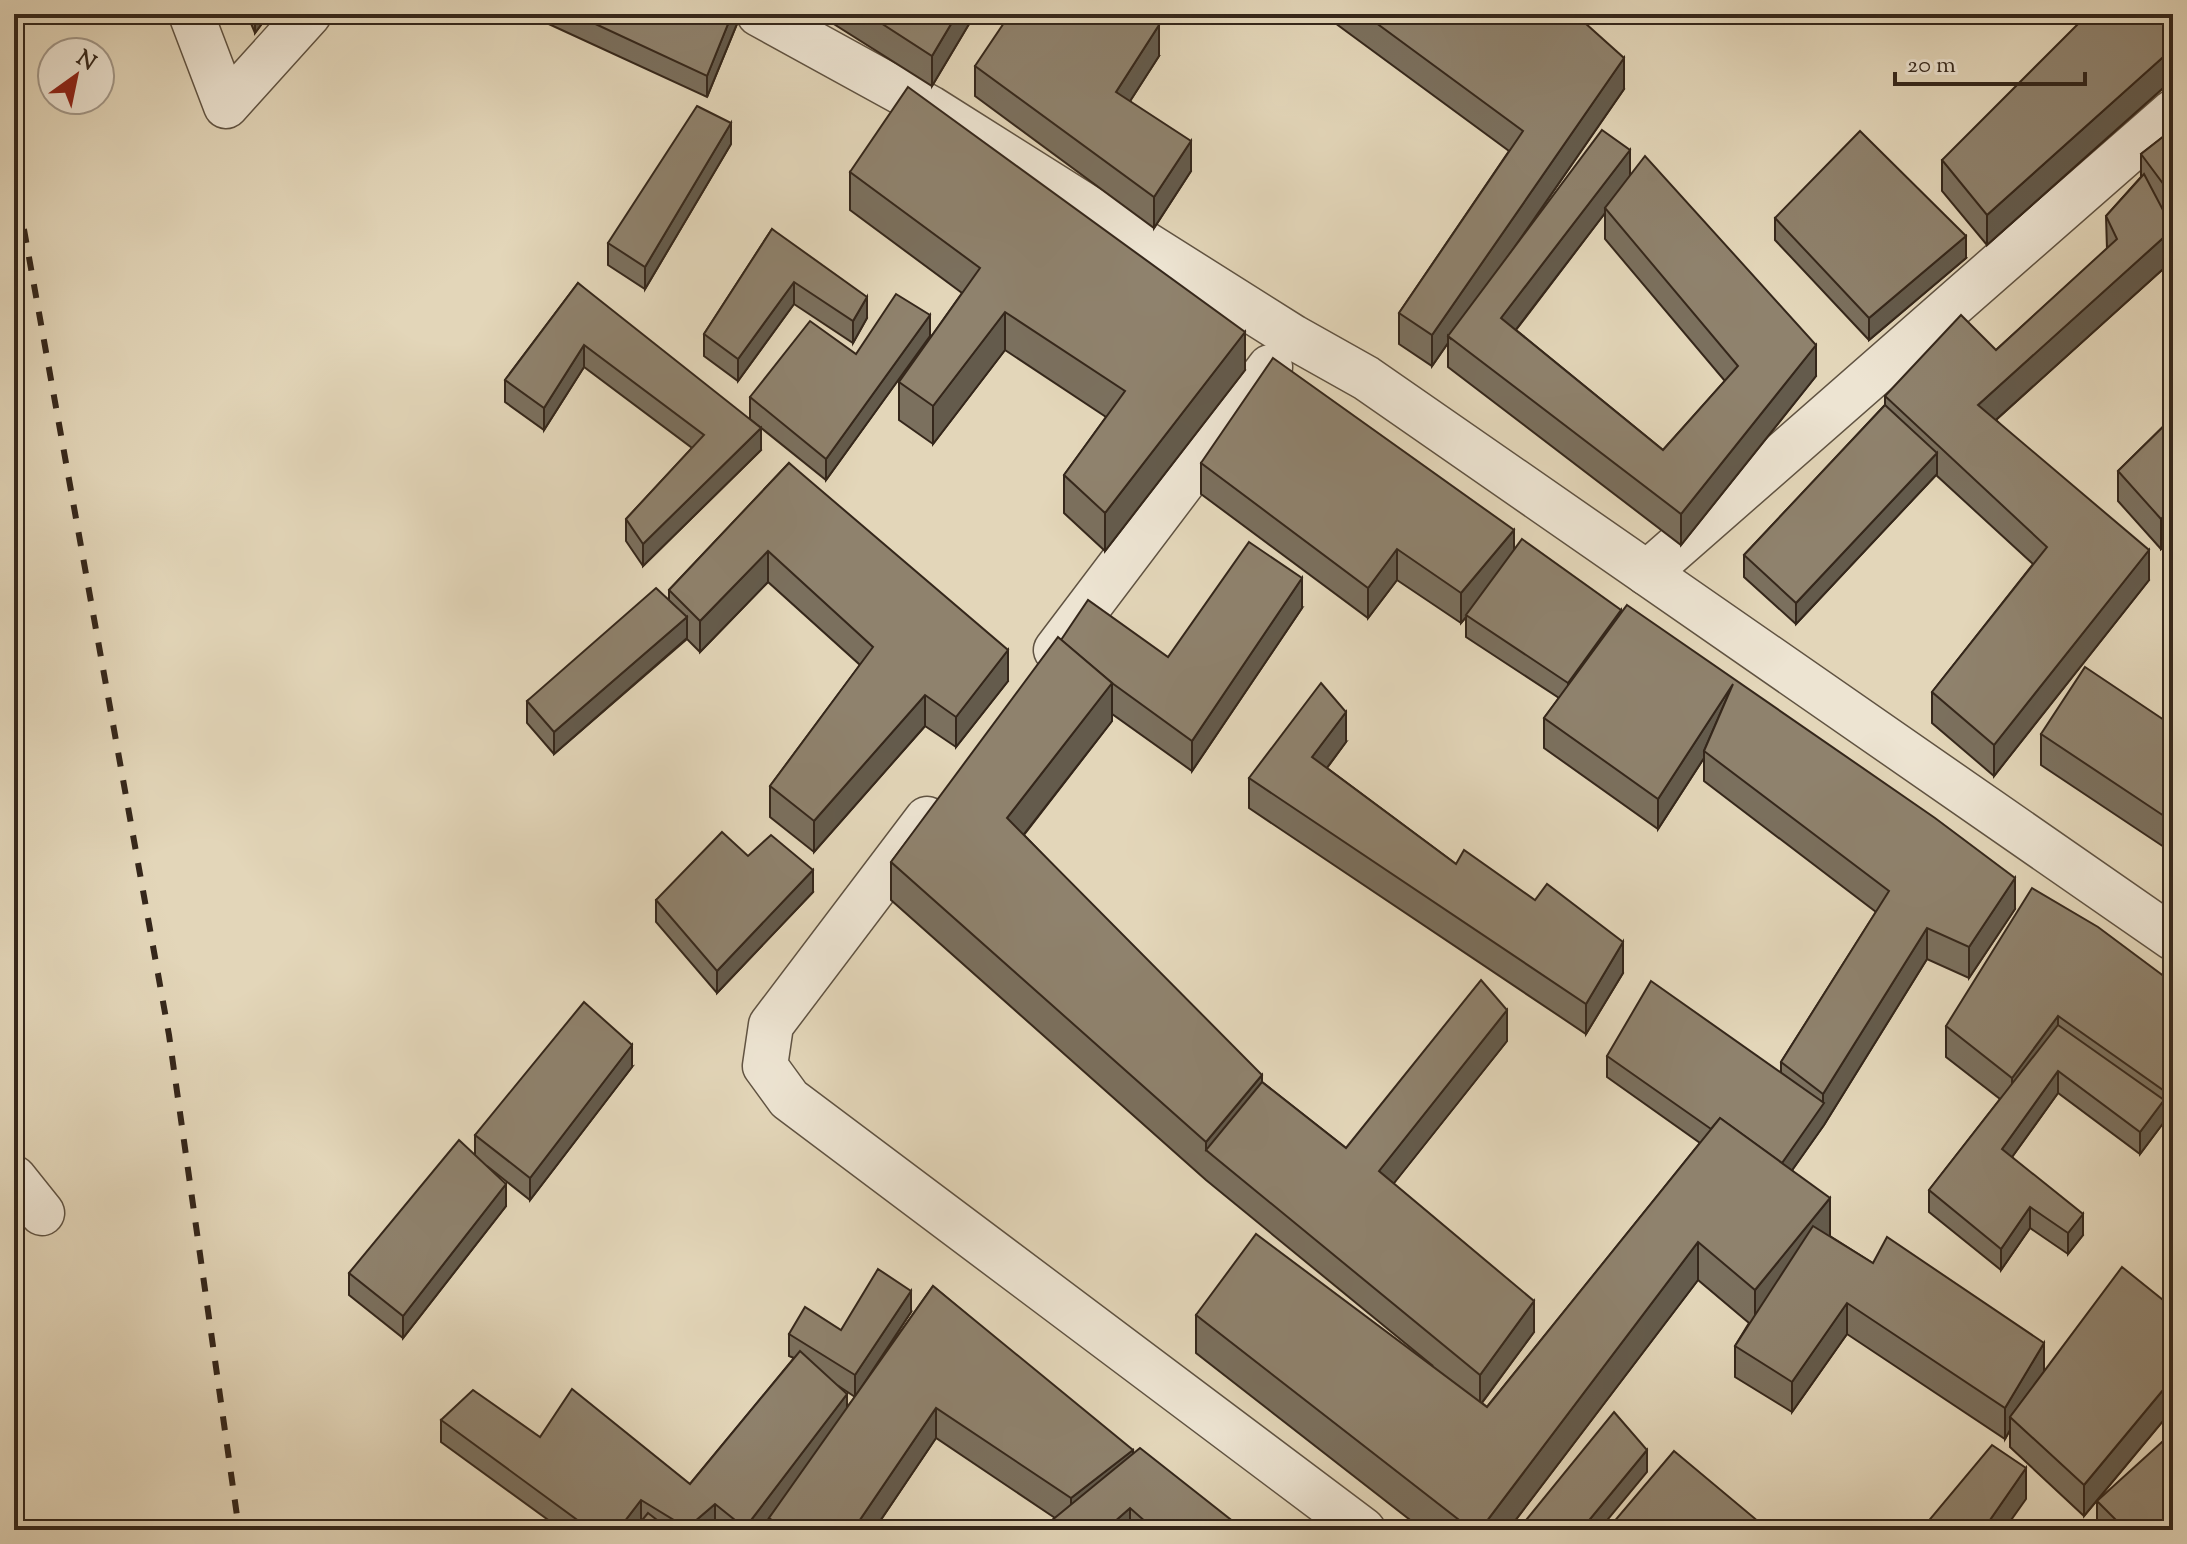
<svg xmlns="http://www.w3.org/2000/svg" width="2187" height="1544" font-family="'Sorts Mill Goudy',serif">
  <rect width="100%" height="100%" fill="#e3d6b9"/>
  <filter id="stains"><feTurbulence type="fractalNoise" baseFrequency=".0025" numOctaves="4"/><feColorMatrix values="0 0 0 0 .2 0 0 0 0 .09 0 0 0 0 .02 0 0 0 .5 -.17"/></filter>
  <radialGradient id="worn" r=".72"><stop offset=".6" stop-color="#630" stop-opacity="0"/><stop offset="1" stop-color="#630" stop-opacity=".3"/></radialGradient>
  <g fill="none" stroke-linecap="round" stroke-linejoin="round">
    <defs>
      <g id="minor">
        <polyline points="191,14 226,106 309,14"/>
        <polyline points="759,14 930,108 1293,337 1366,378 2173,938"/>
        <polyline points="1647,573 2173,112"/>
        <polyline points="1056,650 1270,367"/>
        <polyline points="927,819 771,1025 765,1066 789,1099 1363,1530"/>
        <polyline points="14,1178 42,1213"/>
      </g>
    </defs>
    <use href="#minor" stroke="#605342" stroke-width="47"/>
    <use href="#minor" stroke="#ede4d2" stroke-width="44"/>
    <polyline stroke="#35271b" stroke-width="6" stroke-dasharray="14 14" stroke-linecap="butt" points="14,174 169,1035 239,1530"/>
  </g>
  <g fill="#7b705e" stroke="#35271b" stroke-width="2" fill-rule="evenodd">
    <polygon points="247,14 269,14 255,33"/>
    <polygon points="527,14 739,14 739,19 707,97"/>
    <polygon points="818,14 975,14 932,86"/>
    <path d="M1335,14H1488L1496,20L1624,89L1510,254L1630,176L1816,376L1681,545L1448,367V343L1432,366L1399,344V313L1509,151L1335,23ZM1605,213V239L1725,381L1663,450L1516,330Z"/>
    <polygon points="1159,56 1130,101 1191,171 1154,228 975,96 975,66"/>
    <polygon points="2162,89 1987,245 1942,191 1942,160"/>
    <polygon points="2173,129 2173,228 2169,223 2173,260 1996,420 2149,580 1994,776 1932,723 1932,692 2033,564 1936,475 1796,624 1744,577 1744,555 1885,405 1885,396 1996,350 2107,249 2106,216 2141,177 2141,154"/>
    <polygon points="731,144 645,289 608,265 608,243"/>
    <polygon points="850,172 1245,370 1105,551 1064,513 1064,475 1106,417 1005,350 933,444 899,420 899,382 962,293 850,210"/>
    <polygon points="1775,218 1966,258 1869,340 1775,240"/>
    <polygon points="772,229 867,318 853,343 794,304 738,381 704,356 704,334"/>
    <polygon points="578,283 761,450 643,566 626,541 626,519 692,448 584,367 544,430 505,402 505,380"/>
    <polygon points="930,336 826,480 750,419 750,397 856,354"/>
    <polygon points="2173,417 2173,539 2161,549 2118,501 2118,471"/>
    <polygon points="789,463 1008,681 956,747 925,726 814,852 770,817 770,786 860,665 768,582 700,652 687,639 554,754 527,723 527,701 669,600 669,590"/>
    <polygon points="1201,463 1514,550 1621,613 2015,909 1969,978 1927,959 1824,1125 1792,1170 1830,1236 2044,1372 2173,1308 2173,1409 2084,1516 2010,1447 2010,1430 2005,1439 1847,1334 1792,1412 1735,1377 1735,1346 1749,1323 1698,1280 1508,1530 1423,1530 1196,1353 1196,1315 1433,1366 1206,1180 891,900 891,862 1061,640 1168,657 1302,608 1192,771 1112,714 1112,721 1024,835 1262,1082 1346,1148 1507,1041 1393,1184 1534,1332 1482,1403 1487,1407 1700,1143 1607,1077 1607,1056 1781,1073 1781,1062 1876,912 1704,781 1704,758 1658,829 1544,748 1544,718 1559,698 1466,637 1466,617 1461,623 1397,580 1368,618 1201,494"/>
    <polygon points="2173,726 2173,853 2041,765 2041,734"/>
    <polygon points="1346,742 1327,768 1456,864 1623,973 1586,1034 1249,808 1249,778"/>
    <polygon points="748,856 813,892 717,993 656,922 656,900"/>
    <polygon points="2173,983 2173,1128 2164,1122 2140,1154 2058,1093 2012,1157 2083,1235 2068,1254 2030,1228 2001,1270 1929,1212 1929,1190 2000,1099 1946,1057 1946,1026"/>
    <polygon points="632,1067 530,1200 487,1166 506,1206 403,1338 349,1295 349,1273 475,1154 475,1135"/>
    <path d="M933,1286L1133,1455L1244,1530H1040L1055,1518L936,1438L874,1530H769V1518L760,1530H721L715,1525L710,1530H562L441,1442V1420L540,1437L690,1484L794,1358L789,1356V1334L841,1330L911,1312L858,1392ZM840,1387L855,1397L847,1407Z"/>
    <polygon points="2097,1501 2173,1530 2097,1530"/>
  </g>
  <g fill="#645b4c" stroke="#35271b" stroke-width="2">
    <polygon points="255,14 269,14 255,33"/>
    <polygon points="732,14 739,14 739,19 707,97 707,76"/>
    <polygon points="957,14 975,14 932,86 932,56"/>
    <polygon points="1159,25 1159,56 1116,123 1116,92"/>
    <polygon points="2173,50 2173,81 2162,89 1987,245 1987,215 2162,58"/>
    <polygon points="1624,58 1624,89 1451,339 1448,336 1448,343 1432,366 1432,335"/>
    <polygon points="731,123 731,144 645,289 645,267"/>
    <polygon points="1191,141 1191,171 1154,228 1154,197"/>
    <polygon points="1630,150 1630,181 1605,208 1605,213 1501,349 1501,318"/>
    <polygon points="2173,229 2173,260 1978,436 1978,405"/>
    <polygon points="1966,236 1966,258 1869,340 1869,318"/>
    <polygon points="794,282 794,304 738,381 738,359"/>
    <polygon points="867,297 867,318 853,343 853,321"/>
    <polygon points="1005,312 1005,350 933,444 933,406"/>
    <polygon points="930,315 930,336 826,480 826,459"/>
    <polygon points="1245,332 1245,370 1105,551 1105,513"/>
    <polygon points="584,345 584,367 544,430 544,408"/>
    <polygon points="1816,345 1816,376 1681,545 1681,514"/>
    <polygon points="761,428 761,450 643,566 643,544"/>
    <polygon points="1937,453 1937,474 1796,624 1796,603"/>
    <polygon points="2173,508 2173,539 2161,549 2161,519"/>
    <polygon points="1514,530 1514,561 1461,623 1461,593"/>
    <polygon points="1397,549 1397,580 1368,618 1368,588"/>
    <polygon points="2149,550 2149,580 1994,776 1994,745"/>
    <polygon points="768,551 768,582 700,652 700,621"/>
    <polygon points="1302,578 1302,608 1192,771 1192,741"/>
    <polygon points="1621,610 1621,632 1568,704 1568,683"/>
    <polygon points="687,617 687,638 554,754 554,732"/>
    <polygon points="1008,650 1008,681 956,747 956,717"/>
    <polygon points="1112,683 1112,721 1007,856 1007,818"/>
    <polygon points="1733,684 1704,751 1704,758 1658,829 1658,799"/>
    <polygon points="925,695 925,726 814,852 814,821"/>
    <polygon points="1346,712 1346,742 1312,788 1312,757"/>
    <polygon points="813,870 813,892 717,993 717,971"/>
    <polygon points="2015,878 2015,909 1969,978 1969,947"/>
    <polygon points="1927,928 1927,959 1824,1125 1774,1196 1774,1174 1823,1103 1823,1094"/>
    <polygon points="1623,942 1623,973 1586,1034 1586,1004"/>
    <polygon points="1507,1010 1507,1041 1379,1202 1379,1171"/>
    <polygon points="2058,1016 2058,1046 2012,1108 2012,1078"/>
    <polygon points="632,1045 632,1067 530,1200 530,1178"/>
    <polygon points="2058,1071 2058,1093 2002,1171 2002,1149"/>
    <polygon points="1262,1075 1262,1113 1206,1150 1206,1142"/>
    <polygon points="2164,1100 2164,1122 2140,1154 2140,1132"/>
    <polygon points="506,1184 506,1206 403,1338 403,1316"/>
    <polygon points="1830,1198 1830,1236 1755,1328 1755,1290"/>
    <polygon points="2030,1207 2030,1228 2001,1270 2001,1249"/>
    <polygon points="2083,1214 2083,1235 2068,1254 2068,1233"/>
    <polygon points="1698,1242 1698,1280 1508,1530 1480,1530"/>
    <polygon points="911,1291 911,1312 855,1397 855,1375"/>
    <polygon points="1534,1301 1534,1332 1480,1405 1480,1375"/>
    <polygon points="1847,1303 1847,1334 1792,1412 1792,1382"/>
    <polygon points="2044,1343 2044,1373 2010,1417 2010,1430 2005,1439 2005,1408"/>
    <polygon points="2173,1378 2173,1409 2084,1516 2084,1485"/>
    <polygon points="847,1394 847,1416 760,1530 745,1530 745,1528"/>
    <polygon points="936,1408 936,1438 874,1530 853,1530"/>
    <polygon points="1133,1450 1133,1481 1071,1528 1071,1498"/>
    <polygon points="1647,1450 1647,1472 1599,1530 1581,1530"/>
    <polygon points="2026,1468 2026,1499 2004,1530 1983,1530"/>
    <polygon points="641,1500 641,1521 634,1530 618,1530"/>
    <polygon points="715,1504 715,1525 710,1530 687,1530 687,1528"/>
    <polygon points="1130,1508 1130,1530 1105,1530"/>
    <polygon points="1759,1522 1759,1530 1752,1530"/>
  </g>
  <g fill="#8f826d" stroke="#35271b" stroke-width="2">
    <polygon points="574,14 732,14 707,76"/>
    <polygon points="867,14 957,14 932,56"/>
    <polygon points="1010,14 1140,14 1159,25 1116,92 1191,141 1154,197 975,66"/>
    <polygon points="1364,14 1488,14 1496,20 1501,14 1575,14 1624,58 1432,335 1399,313 1523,131"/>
    <polygon points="2088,14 2173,14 2173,50 2162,58 1987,215 1942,160"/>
    <polygon points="908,87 1245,332 1105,513 1064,475 1125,391 1005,312 933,406 899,382 980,268 850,172"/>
    <polygon points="697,106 731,123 645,267 608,243"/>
    <polygon points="2173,129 2173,197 2141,154"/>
    <polygon points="1602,130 1630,150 1501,318 1663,450 1738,366 1605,208 1645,156 1816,345 1681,514 1448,336"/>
    <polygon points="1860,131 1966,236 1869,318 1775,218"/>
    <polygon points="2144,174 2173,229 1978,405 2149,550 1994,745 1932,692 2047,547 1885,396 1961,315 1996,350 2117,239 2106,216"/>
    <polygon points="772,229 867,297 853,321 794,282 738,359 704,334"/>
    <polygon points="578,283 761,428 643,544 626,519 704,435 584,345 544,408 505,380"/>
    <polygon points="896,294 930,315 826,459 750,397 810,321 856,354"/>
    <polygon points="1273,358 1514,530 1461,593 1397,549 1368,588 1201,463"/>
    <polygon points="1885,405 1937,453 1796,603 1744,555"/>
    <polygon points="2173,417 2173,508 2161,519 2118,471"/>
    <polygon points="789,463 1008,650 956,717 925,695 814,821 770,786 873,647 768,551 700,621 669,590"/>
    <polygon points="1522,539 1621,610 1568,683 1466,615"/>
    <polygon points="1249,542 1302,578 1192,741 1112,683 1061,640 1088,600 1168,657"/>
    <polygon points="656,588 687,617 554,732 527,701"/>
    <polygon points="1627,605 1935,818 2015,878 1969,947 1927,928 1823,1094 1781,1062 1889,891 1704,751 1733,684 1658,799 1544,718"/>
    <polygon points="1058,637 1112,683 1007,818 1262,1075 1206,1142 891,862"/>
    <polygon points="2085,667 2173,726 2173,822 2041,734"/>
    <polygon points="1321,683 1346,712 1312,757 1456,864 1464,850 1535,900 1547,884 1623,942 1586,1004 1249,778"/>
    <polygon points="722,832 748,856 771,835 813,870 717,971 656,900"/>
    <polygon points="2032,888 2098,927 2173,983 2173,1097 2058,1016 2012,1078 1946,1026"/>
    <polygon points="1481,980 1507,1010 1379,1171 1534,1301 1480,1375 1206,1150 1262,1082 1346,1148"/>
    <polygon points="1651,981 1824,1103 1782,1163 1720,1118 1711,1129 1607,1056"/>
    <polygon points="584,1002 632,1045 530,1178 475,1135"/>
    <polygon points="2058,1025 2164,1100 2140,1132 2058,1071 2002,1149 2083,1214 2068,1233 2030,1207 2001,1249 1929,1190"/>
    <polygon points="1720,1118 1830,1198 1755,1290 1698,1242 1480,1530 1472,1530 1196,1315 1256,1234 1487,1407"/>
    <polygon points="459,1140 506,1184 403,1316 349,1273"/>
    <polygon points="1813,1226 1873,1263 1887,1237 2044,1343 2005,1408 1847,1303 1792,1382 1735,1346"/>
    <polygon points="2122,1267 2173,1308 2173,1378 2084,1485 2010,1417"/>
    <polygon points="878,1269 911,1291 855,1375 789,1334 805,1307 841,1330"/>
    <polygon points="933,1286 1133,1450 1071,1498 936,1408 853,1530 786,1530 769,1518"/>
    <polygon points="800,1351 847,1394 745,1528 715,1504 687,1528 641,1500 618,1530 591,1530 441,1420 473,1390 540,1437 572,1389 690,1484"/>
    <polygon points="1614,1412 1647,1450 1581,1530 1518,1530"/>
    <polygon points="2173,1432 2173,1530 2126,1530 2097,1501"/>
    <polygon points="1992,1445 2026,1468 1983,1530 1921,1530"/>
    <polygon points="1140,1448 1244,1530 1155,1530 1130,1508 1105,1530 1040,1530"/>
    <polygon points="1674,1451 1759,1522 1752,1530 1607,1530"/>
    <polygon points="648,1513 670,1530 634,1530"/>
  </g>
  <rect width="2187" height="1544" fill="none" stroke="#e3d6b9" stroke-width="48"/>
  <rect x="16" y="16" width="2155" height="1512" fill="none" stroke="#35271b" stroke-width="4"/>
  <rect x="24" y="24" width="2139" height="1496" fill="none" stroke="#35271b" stroke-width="2"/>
  <g transform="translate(76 76) rotate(33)"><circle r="38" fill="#ede4d2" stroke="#a39889" stroke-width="2"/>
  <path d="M0-6L14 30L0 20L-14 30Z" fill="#8f2418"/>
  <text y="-12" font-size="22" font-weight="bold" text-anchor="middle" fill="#35271b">N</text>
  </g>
  <path d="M1895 72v12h190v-12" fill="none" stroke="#35271b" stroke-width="4"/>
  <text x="1907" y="72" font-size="24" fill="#35271b" stroke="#ede4d2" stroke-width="6" paint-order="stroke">20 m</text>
  <rect width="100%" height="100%" filter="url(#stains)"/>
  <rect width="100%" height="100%" fill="url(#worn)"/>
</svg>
